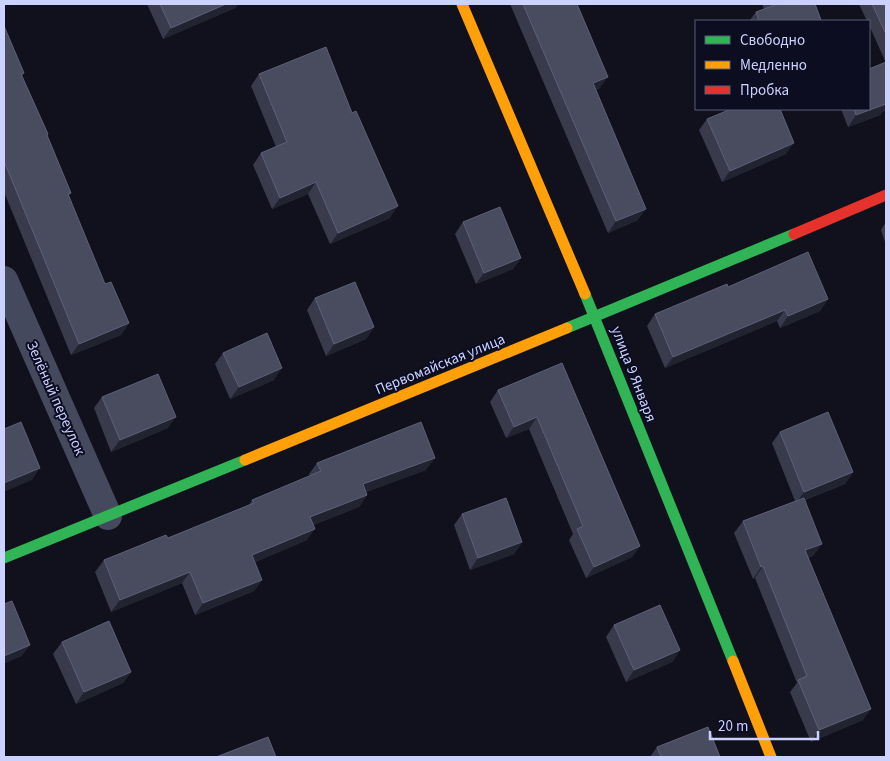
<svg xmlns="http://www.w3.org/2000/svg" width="890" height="761" font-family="'Source Sans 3',sans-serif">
  <rect width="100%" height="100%" fill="#10111c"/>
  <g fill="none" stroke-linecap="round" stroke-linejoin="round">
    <polyline stroke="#45495d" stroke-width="28" points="4,280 108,516"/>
    <g stroke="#30b455" stroke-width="11">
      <polyline points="585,294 733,661"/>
      <polyline points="567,328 794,234"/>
      <polyline points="4,558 245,460"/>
    </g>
    <g stroke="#ff9f0a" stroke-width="11">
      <polyline points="462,4 585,294"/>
      <polyline points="245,460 567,328"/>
      <polyline points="733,661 771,757"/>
    </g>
    <polyline stroke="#e5322d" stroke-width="11" points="794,234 886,195"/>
  </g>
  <g fill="#393a4c">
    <polygon points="147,4 238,4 235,8 163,39"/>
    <polygon points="510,4 577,4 600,88 596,90 638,220 608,233"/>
    <polygon points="762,4 815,4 820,21 749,21 756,12 764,9"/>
    <polygon points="859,4 886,4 886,110 882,112 880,115 848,127 841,109 869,109 886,63 869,25 869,21 867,21"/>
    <polygon points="4,26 24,73 22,76 71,193 68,196 105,284 129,323 121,335 71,355 4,192"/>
    <polygon points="259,74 390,218 330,244 308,194 272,209 253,165 261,153 276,147 251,86"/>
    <polygon points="707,119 786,154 722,182 699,130"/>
    <polygon points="463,222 521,258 513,269 476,284 455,234"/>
    <polygon points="886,222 886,245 881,230"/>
    <polygon points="728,287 828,299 820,311 780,328 777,321 665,368 647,326 655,314"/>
    <polygon points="315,298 374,327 366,339 326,356 307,310"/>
    <polygon points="223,353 274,380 230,399 215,364"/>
    <polygon points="562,363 640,546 632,557 586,578 569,540 573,534 529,429 506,438 490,402 498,390"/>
    <polygon points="102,397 168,428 111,452 94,408"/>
    <polygon points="780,432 853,472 845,484 805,500 814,555 808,558 863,720 811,742 790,692 797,683 755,578 753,579 734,533 743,521 795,501 772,443"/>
    <polygon points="317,463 426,470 366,492 367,495 359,507 313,525 307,540 255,562 262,580 254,591 195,615 182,583 111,612 95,572 104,560 168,538 249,505 252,500 310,476 309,474"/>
    <polygon points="462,514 522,542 514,554 470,570 454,525"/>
    <polygon points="614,625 680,650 672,662 626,682 606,637"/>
    <polygon points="62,642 131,672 123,683 76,704 53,654"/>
    <polygon points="657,747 720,757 650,757"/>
  </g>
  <g fill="#222330">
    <polygon points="226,4 238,4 235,8 163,39 171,28"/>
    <polygon points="608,77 600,88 585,95 593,83"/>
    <polygon points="886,103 886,110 882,112 880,115 848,127 856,115"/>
    <polygon points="794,143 786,154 722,182 730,171"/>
    <polygon points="316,182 308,194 272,209 280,198"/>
    <polygon points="398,206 390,218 330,244 338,233"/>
    <polygon points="646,209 638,220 608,233 616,221"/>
    <polygon points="521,258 513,269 476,284 484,273"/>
    <polygon points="828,299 820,311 780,328 788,316"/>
    <polygon points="785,310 777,321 665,368 673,357"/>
    <polygon points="129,323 121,335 71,355 79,344"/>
    <polygon points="374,327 366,339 326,356 334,344"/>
    <polygon points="282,368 274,380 230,399 239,387"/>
    <polygon points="176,417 168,428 111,452 120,440"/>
    <polygon points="537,417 529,429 506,438 514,427"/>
    <polygon points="435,458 426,470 355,496 363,484"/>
    <polygon points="40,468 32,480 4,492 4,483"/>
    <polygon points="853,472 845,484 796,503 804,492"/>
    <polygon points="367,495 359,507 302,529 310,517"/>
    <polygon points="315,529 307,540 244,567 252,555"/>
    <polygon points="522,542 514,554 470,570 478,558"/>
    <polygon points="822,544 814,555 797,562 805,550"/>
    <polygon points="640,546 632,557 586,578 594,567"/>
    <polygon points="763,566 755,578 753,579 761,567"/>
    <polygon points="190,572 182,583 111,612 120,600"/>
    <polygon points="262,580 254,591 195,615 203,603"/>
    <polygon points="30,645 22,656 4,664 4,656"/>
    <polygon points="680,650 672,662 626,682 634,670"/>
    <polygon points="131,672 123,683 76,704 84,692"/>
    <polygon points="871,709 863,720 811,742 819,730"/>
  </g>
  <g fill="#494b5f" stroke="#5d6078">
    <polygon points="160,4 226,4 171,28"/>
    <polygon points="523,4 577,4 608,77 593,83 646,209 616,221"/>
    <polygon points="774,4 815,4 821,20 818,21 759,21 756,12 775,5"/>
    <polygon points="872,4 886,4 886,34"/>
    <polygon points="4,26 24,73 21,74 48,134 47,135 71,193 68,194 105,284 111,282 129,323 79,344 4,161"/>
    <polygon points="326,47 352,113 356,111 398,206 338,233 316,182 280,198 261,153 287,142 259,74"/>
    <polygon points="886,62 886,104 856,115 854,109 869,109 869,69"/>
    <polygon points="731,109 780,109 794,143 730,171 707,119"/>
    <polygon points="500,207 521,258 484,273 463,222"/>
    <polygon points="808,252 828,299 788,316 785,310 673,357 655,314 727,284 728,287"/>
    <polygon points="355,282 374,327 334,344 315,298"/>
    <polygon points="267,333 282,368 239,387 223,353"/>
    <polygon points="562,363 640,546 594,567 577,529 583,526 537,417 514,427 498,390"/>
    <polygon points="158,374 176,417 120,440 102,397"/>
    <polygon points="828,412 853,472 804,492 780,432"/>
    <polygon points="21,422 40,468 4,483 4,429"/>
    <polygon points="421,422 435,458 363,484 367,495 310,517 315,529 252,555 262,580 203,603 190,572 120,600 104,560 166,535 168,538 254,503 252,500 321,471 317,463"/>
    <polygon points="506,498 522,542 478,558 462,514"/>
    <polygon points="804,498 822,544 805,550 871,709 819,730 798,680 807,676 763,566 761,567 743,521"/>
    <polygon points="12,601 30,645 4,656 4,604"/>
    <polygon points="660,605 680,650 634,670 614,625"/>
    <polygon points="109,621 131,672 84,692 62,642"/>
    <polygon points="708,727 720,757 661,757 657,747"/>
    <polygon points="268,737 276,757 216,757"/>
  </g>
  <g text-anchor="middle" stroke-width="4" stroke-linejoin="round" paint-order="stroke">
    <g font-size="15" fill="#cbd2ff" stroke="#0c0d20">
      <text transform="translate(440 364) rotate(-22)" y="5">Первомайская улица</text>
      <text transform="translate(634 374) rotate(69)" y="5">улица 9 Января</text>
      <text transform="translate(56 398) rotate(66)" y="5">Зелёный переулок</text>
    </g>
  </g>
  <rect width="890" height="761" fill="none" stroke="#cbd2ff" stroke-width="10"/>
  <rect x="695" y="20" width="175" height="90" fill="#0c0d20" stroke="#585c79"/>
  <rect x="705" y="36" width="25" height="8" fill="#30b455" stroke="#585c79"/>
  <text x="740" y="45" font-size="15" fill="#cbd2ff">Свободно</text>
  <rect x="705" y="61" width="25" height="8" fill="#ff9f0a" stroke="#585c79"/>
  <text x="740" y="70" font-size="15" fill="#cbd2ff">Медленно</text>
  <rect x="705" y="86" width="25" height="8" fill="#e5322d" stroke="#585c79"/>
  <text x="740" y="95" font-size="15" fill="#cbd2ff">Пробка</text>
  <path d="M710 731v8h108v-8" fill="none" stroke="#cbd2ff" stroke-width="2.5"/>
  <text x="718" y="731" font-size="15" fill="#cbd2ff" stroke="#0c0d20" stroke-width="4" paint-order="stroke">20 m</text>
</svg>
